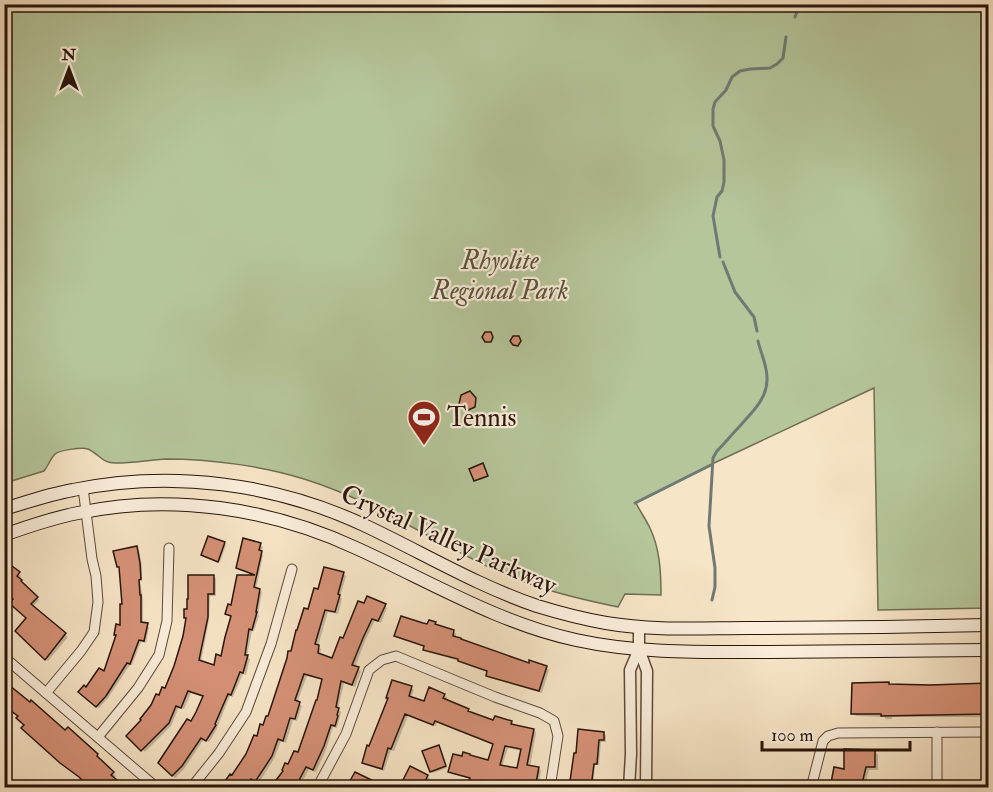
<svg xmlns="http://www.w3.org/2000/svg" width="993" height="792" font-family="'IM FELL Double Pica',serif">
  <rect width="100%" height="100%" fill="#f7e5c7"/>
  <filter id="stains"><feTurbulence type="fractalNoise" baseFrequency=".00333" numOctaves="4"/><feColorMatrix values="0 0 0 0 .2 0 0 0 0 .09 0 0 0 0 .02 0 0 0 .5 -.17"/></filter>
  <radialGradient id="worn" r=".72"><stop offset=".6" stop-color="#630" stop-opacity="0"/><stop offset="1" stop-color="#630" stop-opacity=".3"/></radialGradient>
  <path fill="#b6c69b" stroke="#6f6e52" stroke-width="1.5" d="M293,4L988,5V608L878,610L874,388L712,464L636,503C640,511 646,520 650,528C660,549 661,573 661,595L625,594L618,607C575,598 533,588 493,569C429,539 372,500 304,479C262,466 211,459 166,459C149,460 132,463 116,463C103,464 99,454 88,449C82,447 58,450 54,455C50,460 48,466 44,471L5,483V11H273Z"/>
  <g fill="#0003" fill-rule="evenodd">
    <path d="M244,540L260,545L263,547L261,552L263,555L256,589L259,590L262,592L258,615L259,616L254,631H252L247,656L250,659L246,675L243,674L233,697L230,696L217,728V729L209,742L204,739L184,769L175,778L160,763L187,721L191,723L198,713L204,697L191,693L184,709L179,707L171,726L145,752L128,736L143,720L142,719L153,706L157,695L159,696L163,689L166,690L175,667L185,636L187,619L186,617V610H188V600H190L189,577H214L216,579V596H210L209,620L201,662L215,667L217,656L223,657L226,637L232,617L226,614L229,605L232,606L238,576H256L240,570L237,567ZM254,576H257L253,595L250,594Z"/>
    <polygon points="224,543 226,545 220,562 202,555"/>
    <polygon points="136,548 139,550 142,566 142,581 140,581 143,599 143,624 149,627 146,643 141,642 132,665 130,665 108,698 99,708 80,691 104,674 118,637 115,634 121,627 124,605 121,569 118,566"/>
    <polygon points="13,568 21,576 19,579 23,585 39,600 32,608 68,637 48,661 17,631 28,618 15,599"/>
    <polygon points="325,568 344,574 346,576 340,597 342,599 338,614 328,612 318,646 321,649 320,655 333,660 343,639 385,606 387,608 381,623 375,620 365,641 355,667 361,671 355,687 344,683 338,709 341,712 337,728 333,727 326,750 316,772 309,769 299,788 272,788 299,754 317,702 323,680 307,676 297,703 302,706 297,721 293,720 286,743 281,741 274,759 258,784 254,781 250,788 221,788 232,777 269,718 293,653 319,591"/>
    <polygon points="435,623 439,627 454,632 456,634 456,638 530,665 546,667 549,670 542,693 490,678 487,675 489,672 462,663 459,661 428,652 425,649 425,647 399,638 396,635 422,624"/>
    <polygon points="4,679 13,687 12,688 65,732 97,756 100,758 99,760 116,776 113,779 26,725 19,717 4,706"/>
    <polygon points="890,685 930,686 988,685 988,717 892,717 892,719 886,719 884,717 856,716 853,713"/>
    <path d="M411,688L414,690L411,698L425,703L444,695L447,697L446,701L468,710L471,713L494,722H512L514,725L534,730L536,733L530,767L539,769L541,771L538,788H496L474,782L471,779L452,774L450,772L463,758L489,762L494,745L437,722L436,726L408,716L394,751L391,750L384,771L366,765L364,763ZM508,748L522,751L518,770L502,767Z"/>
    <polygon points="604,733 606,736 606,742 601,742 599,765 595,765 593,787 596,788 571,788 576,754"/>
    <polygon points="438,746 440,748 447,768 433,773 431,771"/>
    <polygon points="875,751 878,755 878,770 869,770 864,788 831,788 845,771"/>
    <polygon points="427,776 430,779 426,788 400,788"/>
  </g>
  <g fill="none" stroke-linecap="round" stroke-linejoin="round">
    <g stroke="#6f7a74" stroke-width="3">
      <polyline points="795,17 800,4"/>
      <polyline points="720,257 713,216 717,197 722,191 724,182 724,160 720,141 713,126 713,109 715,102 726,90 732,77 740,71 750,69 770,68 777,64 783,58 786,37"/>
      <polyline points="723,262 735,292 754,317 757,331"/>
      <polyline points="635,503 711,465"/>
      <path d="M712,600L715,587V568L709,526L713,458L717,451C725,443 732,434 740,426C752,412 768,398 767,378C767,365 761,354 758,341"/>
    </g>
  </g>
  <g fill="#d69177" stroke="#28150a" stroke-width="1.5" fill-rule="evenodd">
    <polygon points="485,332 491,332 493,337 491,342 485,342 482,337"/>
    <polygon points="513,336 519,336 521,341 518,346 513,345 510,341"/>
    <polygon points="470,391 476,398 475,407 466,411 459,404 461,395"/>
    <polygon points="483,463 488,476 474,481 469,469"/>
    <polygon points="208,536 225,542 218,562 201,555"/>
    <polygon points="243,538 261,543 259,550 262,551 254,587 260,589 256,612 257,612 252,630 249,629 245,655 248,655 243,673 240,672 231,695 228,694 215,724 216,725 206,741 201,738 182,766 172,776 158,763 187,719 191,721 196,712 203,696 188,691 181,708 176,706 169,723 141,751 126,736 141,720 140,719 151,705 156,694 159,695 162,687 165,688 174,666 183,636 186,618 184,618 184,609 187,609 187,599 188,599 188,575 214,575 214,594 208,594 208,617 199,660 214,665 216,654 221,656 225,637 231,616 225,614 228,604 231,605 237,575 255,575 236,568"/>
    <polygon points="137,546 140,563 141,579 139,580 140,595 141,595 141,622 148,623 144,641 139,640 130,664 127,663 106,696 96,707 78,692 84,685 86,687 99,668 104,671 116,635 114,635 116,624 120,625 120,604 122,604 119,567 117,567 113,551"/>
    <polygon points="12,566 20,572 17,576 22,580 21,581 38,597 31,604 66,633 45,660 15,631 26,618 9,603 13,599 4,592 4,575"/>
    <polygon points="324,567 344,572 338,594 340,595 335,612 325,610 315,644 319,645 318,653 332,658 340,637 343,638 358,601 364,603 367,596 386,604 378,621 372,619 363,638 352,665 359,667 352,685 341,681 336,707 339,708 337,715 338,716 335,726 331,725 324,746 313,770 306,767 295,788 270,788 283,771 282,770 285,763 288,764 294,751 298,752 316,700 317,700 322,679 304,674 295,700 300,702 295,719 290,718 283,741 278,739 272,756 255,782 251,779 245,788 220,788 230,774 232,775 246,754 254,735 257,736 260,724 263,725 266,716 268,716 287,658 288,651 291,651 296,630 297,630 304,608 308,609 314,588 318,589"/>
    <polygon points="401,616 423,623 427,624 429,620 436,622 435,624 454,630 453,636 461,638 461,639 529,663 529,660 547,666 539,691 486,676 487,671 458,661 458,659 423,650 424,646 394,636"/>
    <path d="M392,680L412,686L409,696L424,701L429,687L445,694L443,698L469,709L468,711L493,720L495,716L512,721L511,724L534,729L527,765L539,767L535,788H499L469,780L470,778L448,772L453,754L462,756L463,752L470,754V755L488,760L493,744L435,721L433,725L405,714L391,749L388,748L382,769L362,763L367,745L369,746L388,698H386ZM505,746L521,749L517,768L500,765Z"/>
    <polygon points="4,681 30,702 31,700 65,730 68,727 98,754 97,756 114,772 111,775 127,788 90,788 79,777 60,763 21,728 24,725 16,718 18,716 4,706"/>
    <polygon points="889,682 889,684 930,685 988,683 988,714 881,716 881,714 851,714 852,683"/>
    <polygon points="578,729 604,732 604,740 599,740 597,764 594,764 591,788 569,788 574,753 576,753"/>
    <polygon points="439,745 446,766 430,772 422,751"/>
    <polygon points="844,749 875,750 875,767 866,767 861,788 830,788 834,767 844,769"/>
    <polygon points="410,766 428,775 422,788 399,788"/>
    <polygon points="355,772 388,788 346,788"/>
  </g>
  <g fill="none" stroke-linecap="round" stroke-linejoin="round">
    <defs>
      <g id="minor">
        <polyline points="4,657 157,788"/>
        <polyline points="46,693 81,651 94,632 98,602 96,576 92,559 83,488"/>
        <polyline points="98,737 138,688 159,655 167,621 169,548"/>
        <polyline points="191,788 219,753 246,712 271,644 292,569"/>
        <polyline points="317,788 346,734 369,670 382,660 396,656 495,697 540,713 554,721 558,736 550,788"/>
        <polyline points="811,788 823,741 828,736 838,733 988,732"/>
        <polyline points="937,788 937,732"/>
      </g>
      <g id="tertiary">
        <polyline points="639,649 647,671 646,788"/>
        <polyline points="629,788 631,754 630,670 639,649 639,627"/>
      </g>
      <g id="secondary">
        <path d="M4,509C27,502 50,494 73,490C172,470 275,483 366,526C423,553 478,586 537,606C560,613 583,619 606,623C653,631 702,628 749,628C829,628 909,627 988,625"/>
        <path d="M4,535C29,526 53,518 78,513C171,493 270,508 356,548C429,581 498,623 576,640C640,654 705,652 769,652C842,651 915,651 988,650"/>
      </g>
    </defs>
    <use href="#minor" stroke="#5c4939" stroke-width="11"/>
    <use href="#tertiary" stroke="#5c4939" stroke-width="13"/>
    <use href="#secondary" stroke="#28150a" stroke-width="14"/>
    <use href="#minor" stroke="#faeedb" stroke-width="9"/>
    <use href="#tertiary" stroke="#faeedb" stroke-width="10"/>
    <use href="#secondary" stroke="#faeedb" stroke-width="12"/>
  </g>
  <defs>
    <symbol id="stadium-pin" viewBox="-11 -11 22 30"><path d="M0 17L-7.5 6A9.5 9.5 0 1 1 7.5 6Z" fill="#8f2418" stroke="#faeedb"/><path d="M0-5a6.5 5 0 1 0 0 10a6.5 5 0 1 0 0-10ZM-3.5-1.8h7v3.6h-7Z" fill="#fff"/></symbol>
  </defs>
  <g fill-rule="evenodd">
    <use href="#stadium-pin" x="405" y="398" width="38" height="52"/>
  </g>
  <g text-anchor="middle" stroke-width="4.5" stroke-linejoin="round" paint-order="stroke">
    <g font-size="26" font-style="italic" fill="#5a533d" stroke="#faeedb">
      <text x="500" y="269">Rhyolite<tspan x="500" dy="30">Regional Park</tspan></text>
    </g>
    <g font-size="26" fill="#28150a" stroke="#faeedb" text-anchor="start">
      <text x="447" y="426">Tennis</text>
    </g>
    <g font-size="26" fill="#28150a" stroke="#faeedb">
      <text transform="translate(449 539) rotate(24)" y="9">Crystal Valley Parkway</text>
    </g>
  </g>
  <rect width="993" height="792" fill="none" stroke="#f7e5c7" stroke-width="24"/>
  <rect x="6" y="6" width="981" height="780" fill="none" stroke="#28150a" stroke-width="3"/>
  <rect x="12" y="12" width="969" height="768" fill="none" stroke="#28150a" stroke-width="1.5"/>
  <g transform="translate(69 69)" stroke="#faeedb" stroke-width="4.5" paint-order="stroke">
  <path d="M0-4.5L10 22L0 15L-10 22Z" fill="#28150a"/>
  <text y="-9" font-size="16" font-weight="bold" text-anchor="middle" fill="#28150a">N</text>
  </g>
  <path d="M762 741v9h148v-9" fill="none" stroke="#28150a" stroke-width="3"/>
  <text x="771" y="741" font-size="18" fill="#28150a" stroke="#faeedb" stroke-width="4.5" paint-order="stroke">100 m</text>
  <rect width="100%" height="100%" filter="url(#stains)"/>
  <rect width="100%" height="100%" fill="url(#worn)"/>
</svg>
